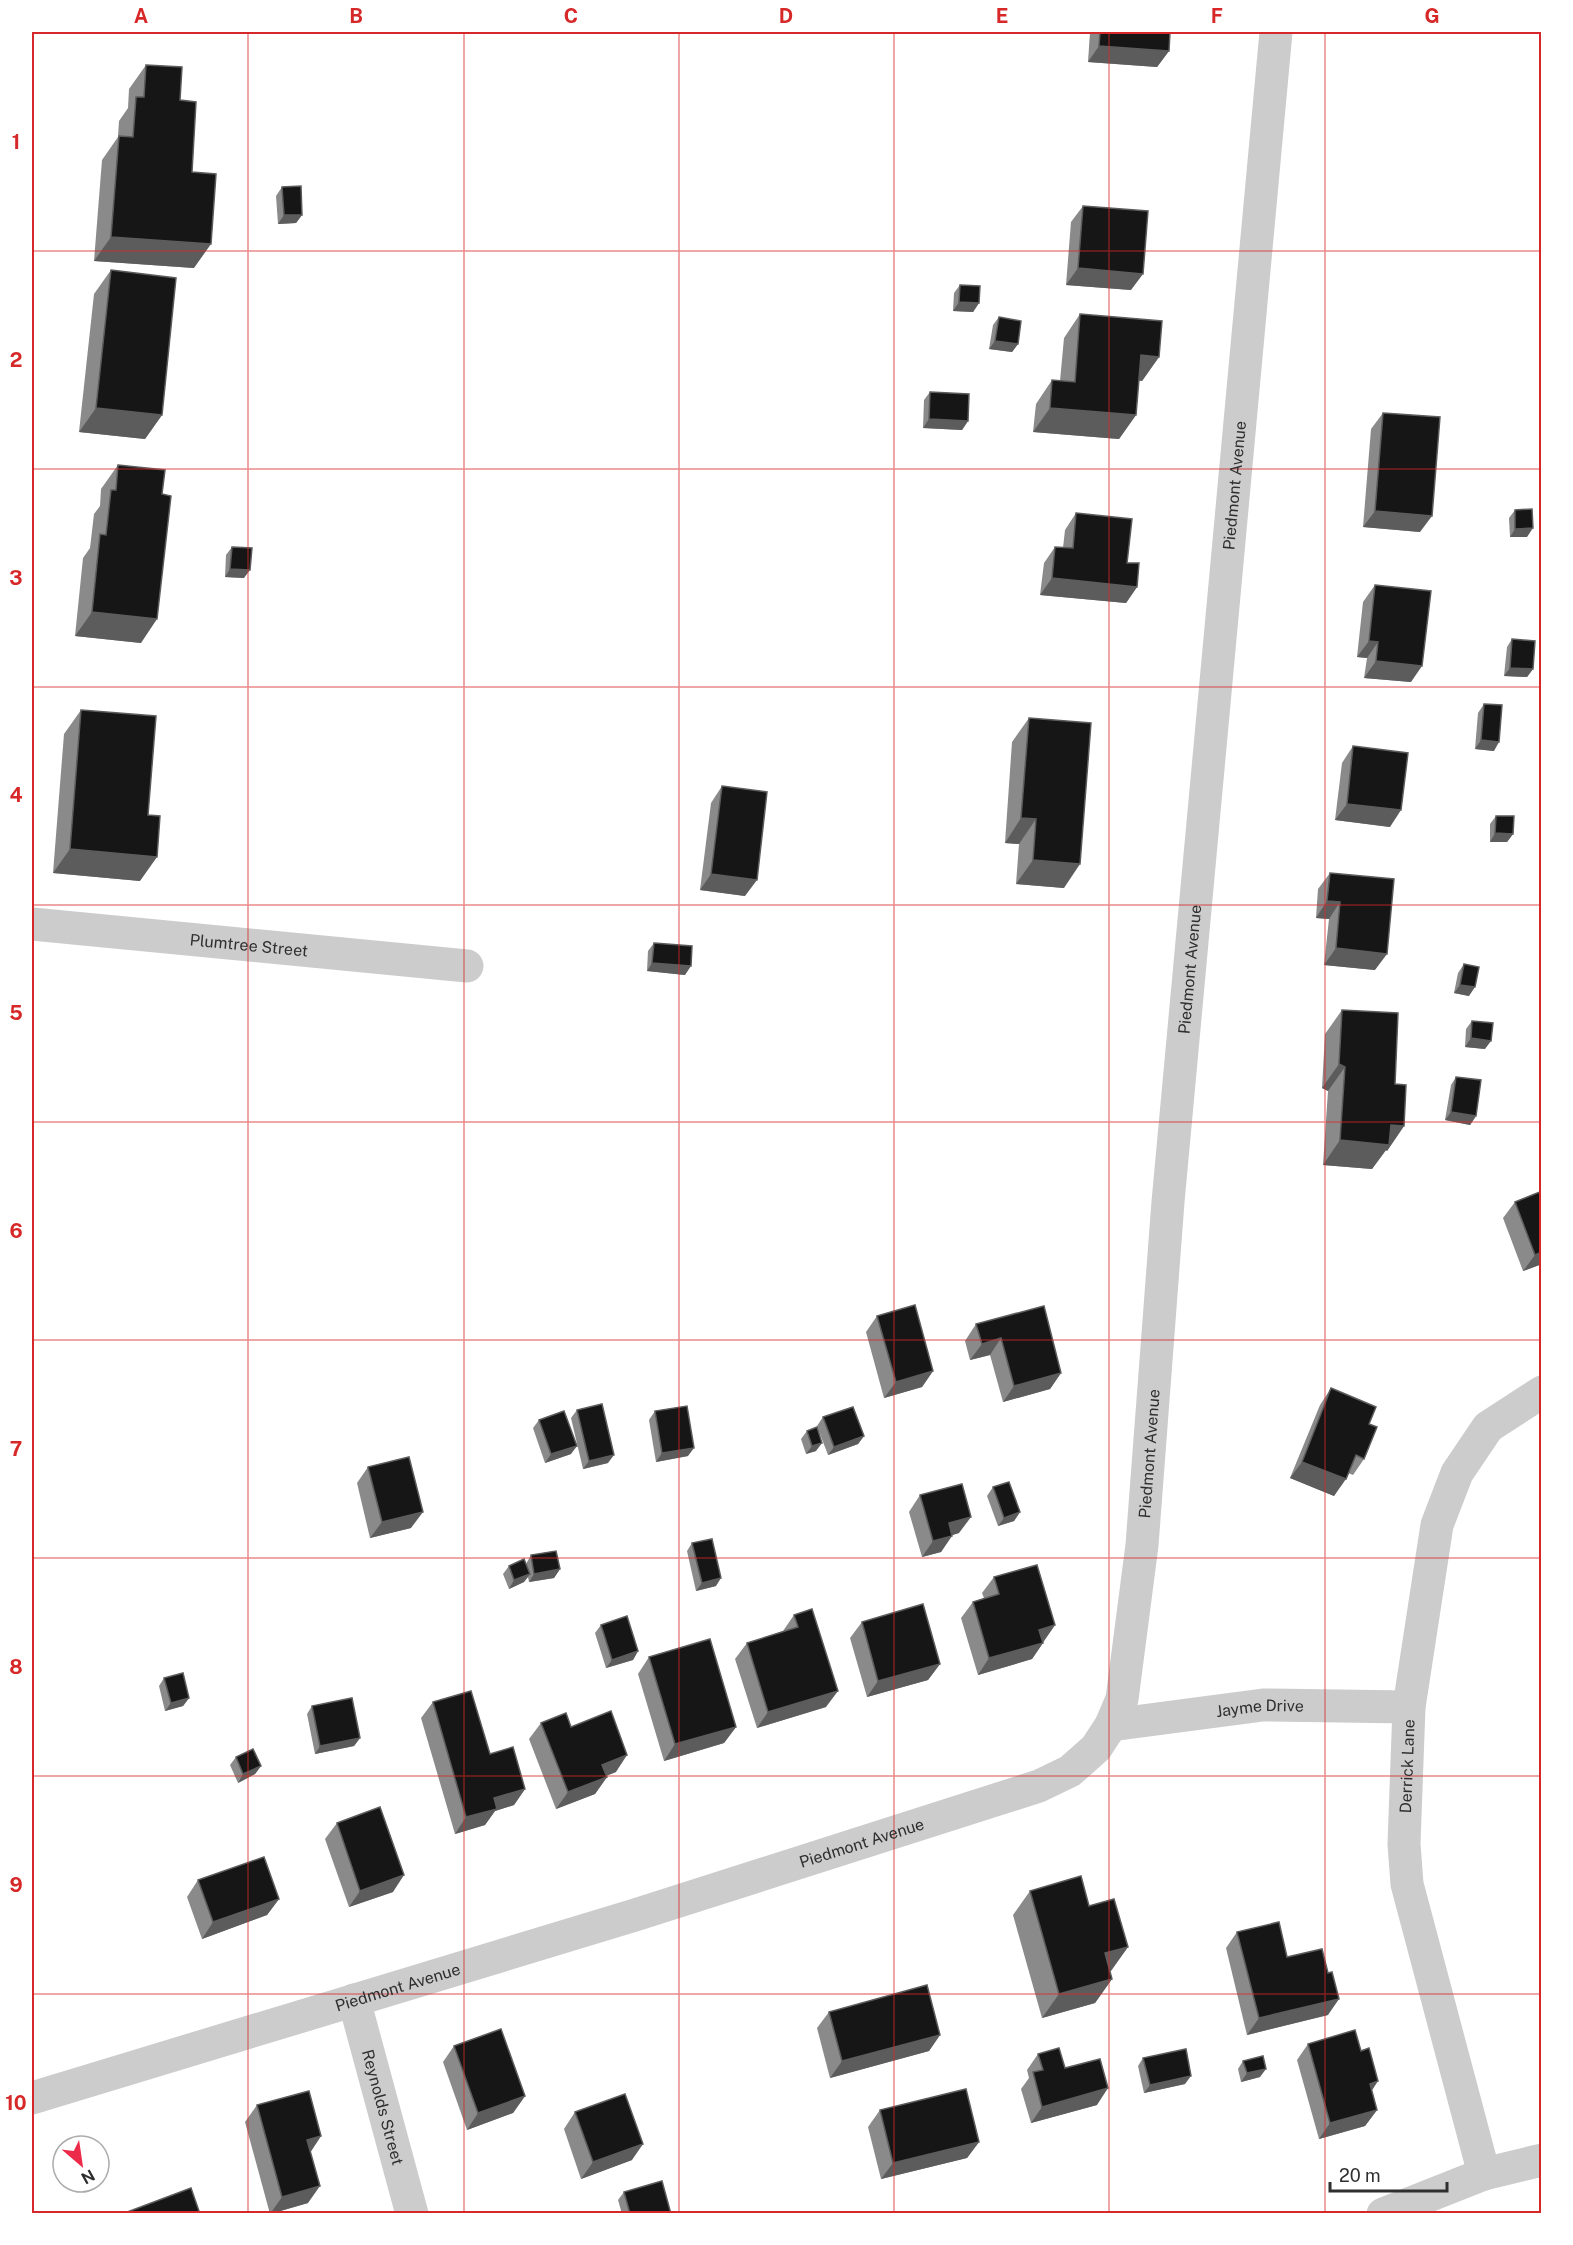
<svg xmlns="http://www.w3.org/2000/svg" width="1573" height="2245" font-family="'Public Sans',sans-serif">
  <rect width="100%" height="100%" fill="#fff"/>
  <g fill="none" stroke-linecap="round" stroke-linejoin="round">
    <g stroke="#ccc" stroke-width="33">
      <path id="s1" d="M32,924L467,966"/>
      <path id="s2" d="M1111,1725L1263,1705L1409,1707"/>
      <path id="s3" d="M354,2000L412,2214"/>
      <path id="s4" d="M32,2098L635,1915L1039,1786L1070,1771L1096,1748L1111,1725L1122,1699L1142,1545L1168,1202L1276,32"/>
      <path id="s5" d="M1484,2174L1407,1884L1404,1844L1409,1707L1437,1525L1457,1473L1488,1427L1542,1392"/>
      <polyline points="1383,2214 1484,2174 1542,2160"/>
    </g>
  </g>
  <g fill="#8a8a8a">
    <polygon points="1090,32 1170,32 1169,51 1157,67 1088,62"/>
    <polygon points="146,65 180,100 192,172 194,268 94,261 102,160 118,137 119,121 128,108 129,89"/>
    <polygon points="282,187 302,215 296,223 278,224 276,196"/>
    <polygon points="1083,206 1131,290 1066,285 1071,222"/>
    <polygon points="111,270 162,415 145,439 79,432 94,294"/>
    <polygon points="960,285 979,303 973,312 953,311 954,293"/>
    <polygon points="1080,314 1159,357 1142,381 1139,380 1136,415 1119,439 1033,432 1036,404 1052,380 1060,381 1064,338"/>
    <polygon points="999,317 1018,344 1012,352 989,349 993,325"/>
    <polygon points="930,392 968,421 962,430 923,428 924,400"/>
    <polygon points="1383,413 1420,532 1363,527 1371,429"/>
    <polygon points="118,465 141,643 75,636 83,558 90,548 94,514 100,506 101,489"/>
    <polygon points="1515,510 1527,537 1510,537 1509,518"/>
    <polygon points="1076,513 1127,563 1137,587 1126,603 1040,595 1044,563 1055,547 1063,548 1065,530"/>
    <polygon points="232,547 244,578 225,577 226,555"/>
    <polygon points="1375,585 1411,682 1364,678 1367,658 1357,657 1363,602"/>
    <polygon points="1512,639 1533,669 1527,677 1504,676 1507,647"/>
    <polygon points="1484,704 1494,751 1475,749 1478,713"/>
    <polygon points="81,710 140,881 53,873 64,734"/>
    <polygon points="1029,718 1064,888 1016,884 1019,844 1005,843 1012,742"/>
    <polygon points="1353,746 1390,827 1335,820 1342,763"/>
    <polygon points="722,786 745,896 700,890 711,803"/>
    <polygon points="1496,816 1513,834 1507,842 1490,842 1490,824"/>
    <polygon points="1330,873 1375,970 1324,965 1329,919 1316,918 1318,889"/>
    <polygon points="654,943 685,975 647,971 648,951"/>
    <polygon points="1464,964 1469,996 1454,993 1458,973"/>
    <polygon points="1342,1010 1395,1084 1404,1126 1387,1151 1386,1150 1372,1169 1323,1165 1328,1091 1322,1088 1325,1034"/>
    <polygon points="1472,1021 1485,1049 1465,1047 1466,1029"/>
    <polygon points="1456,1077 1476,1116 1470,1125 1445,1120 1451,1085"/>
    <polygon points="1542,1191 1542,1264 1523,1271 1503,1218 1515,1202"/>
    <polygon points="877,1316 933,1371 922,1387 884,1398 866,1332"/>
    <polygon points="976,1324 1061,1373 1050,1389 1003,1402 990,1355 970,1360 965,1341"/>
    <polygon points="1331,1388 1369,1424 1364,1459 1353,1475 1348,1473 1334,1496 1290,1478 1320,1405"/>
    <polygon points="577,1410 608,1463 583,1469 571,1418"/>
    <polygon points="655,1411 688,1456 656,1462 649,1420"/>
    <polygon points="823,1417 864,1436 858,1444 828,1455 817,1426"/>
    <polygon points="539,1420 571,1454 545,1463 533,1428"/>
    <polygon points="807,1431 816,1451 806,1454 801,1439"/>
    <polygon points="368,1467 411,1528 370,1538 357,1483"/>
    <polygon points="993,1487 1020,1512 1014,1521 998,1526 987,1496"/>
    <polygon points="920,1495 959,1533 952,1535 941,1552 922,1557 909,1512"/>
    <polygon points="692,1543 716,1586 696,1591 687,1551"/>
    <polygon points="531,1555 560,1569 554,1578 529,1582 528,1577 524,1582 509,1589 503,1574 509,1566 526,1564"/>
    <polygon points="994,1577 1055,1625 1032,1659 978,1675 961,1618 973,1602 984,1598 982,1593"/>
    <polygon points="794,1615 826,1707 757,1728 735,1659 747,1643 783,1631"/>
    <polygon points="862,1622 940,1664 928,1680 867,1697 850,1638"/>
    <polygon points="601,1625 638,1651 633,1660 606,1668 595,1633"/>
    <polygon points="649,1657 736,1727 724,1743 664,1761 638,1674"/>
    <polygon points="164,1678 189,1698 183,1706 165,1711 159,1686"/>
    <polygon points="433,1702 490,1754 525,1789 514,1805 495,1811 485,1825 455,1834 421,1718"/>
    <polygon points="312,1706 360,1738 354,1746 315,1754 307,1714"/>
    <polygon points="541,1723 571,1727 616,1772 606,1776 607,1777 595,1794 556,1809 529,1739"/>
    <polygon points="236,1757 261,1766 255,1774 238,1783 230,1765"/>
    <polygon points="337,1823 393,1892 349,1907 325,1839"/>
    <polygon points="198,1880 279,1899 267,1915 202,1939 187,1897"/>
    <polygon points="1030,1891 1089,1906 1128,1947 1110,1971 1112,1979 1095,2003 1042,2018 1013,1915"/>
    <polygon points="1237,1932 1287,1957 1328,2015 1247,2035 1226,1948"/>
    <polygon points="829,2012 940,2035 929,2051 830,2078 817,2028"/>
    <polygon points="1308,2044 1372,2091 1377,2110 1365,2126 1319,2139 1297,2060"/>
    <polygon points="454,2046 525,2096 513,2113 467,2130 443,2062"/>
    <polygon points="1038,2054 1065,2068 1097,2105 1031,2123 1021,2089 1029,2078 1027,2070"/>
    <polygon points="1143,2058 1185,2084 1144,2093 1138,2066"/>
    <polygon points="1243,2061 1260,2077 1241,2082 1238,2069"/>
    <polygon points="257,2105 321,2136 310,2152 308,2203 270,2214 245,2122"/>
    <polygon points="880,2110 979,2142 967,2158 881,2179 868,2127"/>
    <polygon points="575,2112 632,2160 581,2179 564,2129"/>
    <polygon points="624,2192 671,2214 622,2214 618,2200"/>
  </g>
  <g fill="#5c5c5c">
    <polygon points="1099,46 1169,51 1157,67 1088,62"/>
    <polygon points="284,215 302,215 296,223 278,224"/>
    <polygon points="111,237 211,244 194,268 94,261"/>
    <polygon points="1078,268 1143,274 1131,290 1066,285"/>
    <polygon points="959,302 979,303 973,312 953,311"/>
    <polygon points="995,341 1018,344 1012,352 989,349"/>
    <polygon points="1141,355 1159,357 1142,381 1124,379"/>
    <polygon points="96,408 162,415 145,439 79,432"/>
    <polygon points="1050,408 1136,415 1119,439 1033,432"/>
    <polygon points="929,419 968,421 962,430 923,428"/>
    <polygon points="1375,511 1432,516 1420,532 1363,527"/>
    <polygon points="1533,528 1527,537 1510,537 1515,529"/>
    <polygon points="230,569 250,570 244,578 225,577"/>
    <polygon points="1052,578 1137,587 1126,603 1040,595"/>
    <polygon points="92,612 157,619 141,643 75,636"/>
    <polygon points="1369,641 1378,642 1367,658 1357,657"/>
    <polygon points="1376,661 1422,666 1411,682 1364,678"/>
    <polygon points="1510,668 1533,669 1527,677 1504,676"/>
    <polygon points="1481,740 1499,742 1494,751 1475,749"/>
    <polygon points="1347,804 1401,810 1390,827 1335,820"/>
    <polygon points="1021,818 1036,819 1019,844 1005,843"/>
    <polygon points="1495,833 1513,834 1507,842 1490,842"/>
    <polygon points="70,849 157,857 140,881 53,873"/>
    <polygon points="1033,860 1080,864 1064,888 1016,884"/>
    <polygon points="711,874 757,880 745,896 700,890"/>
    <polygon points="1327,901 1340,902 1329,919 1316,918"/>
    <polygon points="1336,948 1387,954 1375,970 1324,965"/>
    <polygon points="652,963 691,966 685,975 647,971"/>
    <polygon points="1460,985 1475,987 1469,996 1454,993"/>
    <polygon points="1471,1038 1491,1041 1485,1049 1465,1047"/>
    <polygon points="1339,1064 1345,1067 1328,1091 1322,1088"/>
    <polygon points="1451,1112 1476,1116 1470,1125 1445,1120"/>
    <polygon points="1391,1125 1404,1126 1387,1151 1386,1150 1372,1169 1323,1165 1340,1140"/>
    <polygon points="1542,1252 1542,1264 1523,1271 1535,1255"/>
    <polygon points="1001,1338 990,1355 970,1360 982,1344"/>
    <polygon points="933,1371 922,1387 884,1398 896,1382"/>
    <polygon points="1061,1373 1050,1389 1003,1402 1014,1386"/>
    <polygon points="864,1436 858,1444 828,1455 834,1447"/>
    <polygon points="822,1443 816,1451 806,1454 812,1446"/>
    <polygon points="577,1446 571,1454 545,1463 551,1454"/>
    <polygon points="694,1448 688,1456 656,1462 662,1453"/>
    <polygon points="614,1455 608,1463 583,1469 589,1461"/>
    <polygon points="1302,1462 1346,1479 1334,1496 1290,1478"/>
    <polygon points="423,1512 411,1528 370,1538 382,1522"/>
    <polygon points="1020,1512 1014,1521 998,1526 1004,1518"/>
    <polygon points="971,1517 959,1533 940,1539 952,1536 941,1552 922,1557 933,1541 949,1523"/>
    <polygon points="560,1569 554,1578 529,1582 534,1574"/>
    <polygon points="530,1574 524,1582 509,1589 514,1580"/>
    <polygon points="721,1578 716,1586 696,1591 702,1583"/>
    <polygon points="1055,1625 1043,1642 1039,1630"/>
    <polygon points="1043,1643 1032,1659 978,1675 989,1658"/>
    <polygon points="638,1651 633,1660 606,1668 612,1660"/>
    <polygon points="940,1664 928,1680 867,1697 878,1681"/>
    <polygon points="838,1691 826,1707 757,1728 768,1712"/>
    <polygon points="189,1698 183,1706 165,1711 171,1703"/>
    <polygon points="736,1727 724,1743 664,1761 675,1744"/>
    <polygon points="360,1738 354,1746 315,1754 320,1746"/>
    <polygon points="627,1755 616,1772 590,1782 602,1765"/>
    <polygon points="261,1766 255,1774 238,1783 243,1774"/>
    <polygon points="607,1777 595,1794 556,1809 568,1792"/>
    <polygon points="525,1789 514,1805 495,1811 485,1825 455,1834 466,1817 494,1798"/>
    <polygon points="404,1875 393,1892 349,1907 360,1891"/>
    <polygon points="279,1899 267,1915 202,1939 213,1922"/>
    <polygon points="1128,1947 1111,1971 1088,1977 1105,1953"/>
    <polygon points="1112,1979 1095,2003 1042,2018 1059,1994"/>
    <polygon points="1339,1999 1328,2015 1247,2035 1259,2018"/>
    <polygon points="940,2035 929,2051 830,2078 842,2061"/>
    <polygon points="1266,2069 1260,2077 1241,2082 1247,2073"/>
    <polygon points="1191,2076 1185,2084 1144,2093 1150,2085"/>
    <polygon points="1378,2081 1367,2098 1370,2084"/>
    <polygon points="1108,2088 1097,2105 1031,2123 1042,2107"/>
    <polygon points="525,2096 513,2113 467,2130 478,2113"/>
    <polygon points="1377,2110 1365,2126 1319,2139 1330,2123"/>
    <polygon points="321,2136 310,2153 307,2140"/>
    <polygon points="979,2142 967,2158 881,2179 893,2163"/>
    <polygon points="643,2144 632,2160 581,2179 593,2162"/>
    <polygon points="320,2186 308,2203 270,2214 282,2197"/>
  </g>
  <g fill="#161616" stroke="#5c5c5c" stroke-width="1.5">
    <polygon points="1100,32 1170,32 1169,51 1099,46"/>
    <polygon points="146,65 182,67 180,100 196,102 192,172 216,174 211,244 111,237 119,136 133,137 136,97 144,97"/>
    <polygon points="301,186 302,215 284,215 282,187"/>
    <polygon points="1083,206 1148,211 1143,274 1078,268"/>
    <polygon points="111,270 176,278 162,415 96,408"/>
    <polygon points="960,285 980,286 979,303 959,302"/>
    <polygon points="1080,314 1162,321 1159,357 1141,355 1136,415 1050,408 1052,380 1075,382"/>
    <polygon points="999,317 1021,321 1018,344 995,341"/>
    <polygon points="930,392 969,394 968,421 929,419"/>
    <polygon points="1383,413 1440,417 1432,516 1375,511"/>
    <polygon points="118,465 165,470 162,494 171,496 157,619 92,612 100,534 106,535 111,490 116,490"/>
    <polygon points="1532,509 1533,528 1515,529 1515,510"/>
    <polygon points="1076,513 1132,519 1127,563 1139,563 1137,587 1052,578 1055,547 1073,548"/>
    <polygon points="232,547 252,548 250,570 230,569"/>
    <polygon points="1375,585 1431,591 1422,666 1376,661 1378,642 1369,641"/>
    <polygon points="1512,639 1535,641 1533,669 1510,668"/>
    <polygon points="1484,704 1502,705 1499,742 1481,740"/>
    <polygon points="81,710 156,716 148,815 160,816 157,857 70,849"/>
    <polygon points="1029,718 1091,723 1080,864 1033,860 1036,819 1021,818"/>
    <polygon points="1353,746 1408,753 1401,810 1347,804"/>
    <polygon points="722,786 767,792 757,880 711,874"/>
    <polygon points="1496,816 1514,816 1513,834 1495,833"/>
    <polygon points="1330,873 1394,879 1387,954 1336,948 1340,902 1327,901"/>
    <polygon points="654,943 692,946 691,966 652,963"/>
    <polygon points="1464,964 1479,967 1475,987 1460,985"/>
    <polygon points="1342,1010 1398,1013 1395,1084 1406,1085 1404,1126 1391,1125 1389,1145 1340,1140 1345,1067 1339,1064"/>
    <polygon points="1472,1021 1493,1023 1491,1041 1471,1038"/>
    <polygon points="1456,1077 1481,1080 1476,1116 1451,1112"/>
    <polygon points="1542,1191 1542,1252 1535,1255 1515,1202"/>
    <polygon points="915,1305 933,1371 896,1382 877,1316"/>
    <polygon points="1044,1306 1061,1373 1014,1386 1001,1338 982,1344 976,1324"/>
    <polygon points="1331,1388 1376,1407 1369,1424 1377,1427 1364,1459 1356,1455 1346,1479 1302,1462"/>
    <polygon points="602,1404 614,1455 589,1461 577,1410"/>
    <polygon points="687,1406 694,1448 662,1453 655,1411"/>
    <polygon points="853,1407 864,1436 834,1447 823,1417"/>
    <polygon points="564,1411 577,1446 551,1454 539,1420"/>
    <polygon points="817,1427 822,1443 812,1446 807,1431"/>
    <polygon points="409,1457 423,1512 382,1522 368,1467"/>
    <polygon points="1009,1482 1020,1512 1004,1518 993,1487"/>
    <polygon points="962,1484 971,1517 949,1523 952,1536 933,1541 920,1495"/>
    <polygon points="712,1539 721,1578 702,1583 692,1543"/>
    <polygon points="556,1551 560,1569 534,1574 531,1555"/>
    <polygon points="524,1559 530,1574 514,1580 509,1566"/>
    <polygon points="1037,1565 1055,1625 1039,1630 1043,1643 989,1658 973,1602 999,1594 994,1577"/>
    <polygon points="923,1604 940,1664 878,1681 862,1622"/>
    <polygon points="812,1609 838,1691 768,1712 747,1643 798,1627 794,1615"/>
    <polygon points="627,1616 638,1651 612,1660 601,1625"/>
    <polygon points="710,1639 736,1727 675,1744 649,1657"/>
    <polygon points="183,1673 189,1698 171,1703 164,1678"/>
    <polygon points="471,1691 490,1754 513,1747 525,1789 494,1798 497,1809 466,1817 433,1702"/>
    <polygon points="352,1698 360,1738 320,1746 312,1706"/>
    <polygon points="611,1711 627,1755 602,1765 607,1777 568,1792 541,1723 566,1713 571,1727"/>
    <polygon points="253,1749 261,1766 243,1774 236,1757"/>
    <polygon points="380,1807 404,1875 360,1891 337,1823"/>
    <polygon points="264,1857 279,1899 213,1922 198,1880"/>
    <polygon points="1081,1876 1089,1906 1114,1899 1128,1947 1105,1953 1112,1979 1059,1994 1030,1891"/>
    <polygon points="1279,1922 1287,1957 1322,1949 1328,1973 1332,1972 1339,1999 1259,2018 1237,1932"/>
    <polygon points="927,1985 940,2035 842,2061 829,2012"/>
    <polygon points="501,2029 525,2096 478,2113 454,2046"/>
    <polygon points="1355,2030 1361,2051 1369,2048 1378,2081 1370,2084 1377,2110 1330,2123 1308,2044"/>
    <polygon points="1059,2048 1065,2068 1100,2059 1108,2088 1042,2107 1033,2072 1043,2070 1038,2054"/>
    <polygon points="1186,2049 1191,2076 1150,2085 1143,2058"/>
    <polygon points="1263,2056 1266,2069 1247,2073 1243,2061"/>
    <polygon points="966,2089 979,2142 893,2163 880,2110"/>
    <polygon points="309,2091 321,2136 307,2140 320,2186 282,2197 257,2105"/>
    <polygon points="625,2094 643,2144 593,2162 575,2112"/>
    <polygon points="662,2181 671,2214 630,2214 624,2192"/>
    <polygon points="191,2188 200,2214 122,2214"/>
  </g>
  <path fill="none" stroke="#d62828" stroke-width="1.5" stroke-opacity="0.55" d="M248,32V2214M464,32V2214M679,32V2214M894,32V2214M1109,32V2214M1325,32V2214M32,251H1542M32,469H1542M32,687H1542M32,905H1542M32,1122H1542M32,1340H1542M32,1558H1542M32,1776H1542M32,1994H1542"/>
  <g text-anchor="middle" stroke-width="6" stroke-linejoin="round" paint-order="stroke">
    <g font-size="16" fill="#2f2f2f" stroke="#fff">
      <text dy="6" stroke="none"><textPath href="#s4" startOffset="2398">Piedmont Avenue</textPath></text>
      <text dy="6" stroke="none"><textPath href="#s1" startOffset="218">Plumtree Street</textPath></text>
      <text dy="6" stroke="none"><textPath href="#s4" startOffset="1912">Piedmont Avenue</textPath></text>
      <text dy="6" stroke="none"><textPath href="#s4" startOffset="1426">Piedmont Avenue</textPath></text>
      <text dy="6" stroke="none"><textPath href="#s2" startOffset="150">Jayme Drive</textPath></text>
      <text dy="6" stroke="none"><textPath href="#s5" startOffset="418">Derrick Lane</textPath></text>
      <text dy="6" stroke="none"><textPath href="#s4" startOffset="868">Piedmont Avenue</textPath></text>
      <text dy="6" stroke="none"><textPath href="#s4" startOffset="382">Piedmont Avenue</textPath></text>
      <text dy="6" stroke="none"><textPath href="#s3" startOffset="111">Reynolds Street</textPath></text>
    </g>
  </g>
  <rect width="1573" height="2245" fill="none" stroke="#ffffff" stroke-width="66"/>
  <g transform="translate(81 2164) rotate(151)"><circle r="28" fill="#ffffff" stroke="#acacac" stroke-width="1.5"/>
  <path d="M0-4.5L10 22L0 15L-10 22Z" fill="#ec2a4a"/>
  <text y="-9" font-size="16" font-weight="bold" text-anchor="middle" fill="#2f2f2f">N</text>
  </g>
  <path d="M1330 2182v9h117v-9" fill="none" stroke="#2f2f2f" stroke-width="3"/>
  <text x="1339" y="2182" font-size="18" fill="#2f2f2f" stroke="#ffffff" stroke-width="4.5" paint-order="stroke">20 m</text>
  <rect x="33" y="33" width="1507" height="2179" fill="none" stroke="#d62828" stroke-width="2"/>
  <g font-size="20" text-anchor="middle" font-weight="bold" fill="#d62828">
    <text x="141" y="23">A</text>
    <text x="356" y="23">B</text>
    <text x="571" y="23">C</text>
    <text x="786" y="23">D</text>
    <text x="1002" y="23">E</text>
    <text x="1217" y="23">F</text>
    <text x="1432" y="23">G</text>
    <text x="16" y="149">1</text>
    <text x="16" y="367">2</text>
    <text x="16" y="585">3</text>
    <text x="16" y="802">4</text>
    <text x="16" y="1020">5</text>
    <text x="16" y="1238">6</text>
    <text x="16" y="1456">7</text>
    <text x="16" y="1674">8</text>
    <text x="16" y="1892">9</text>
    <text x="16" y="2110">10</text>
  </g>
</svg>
